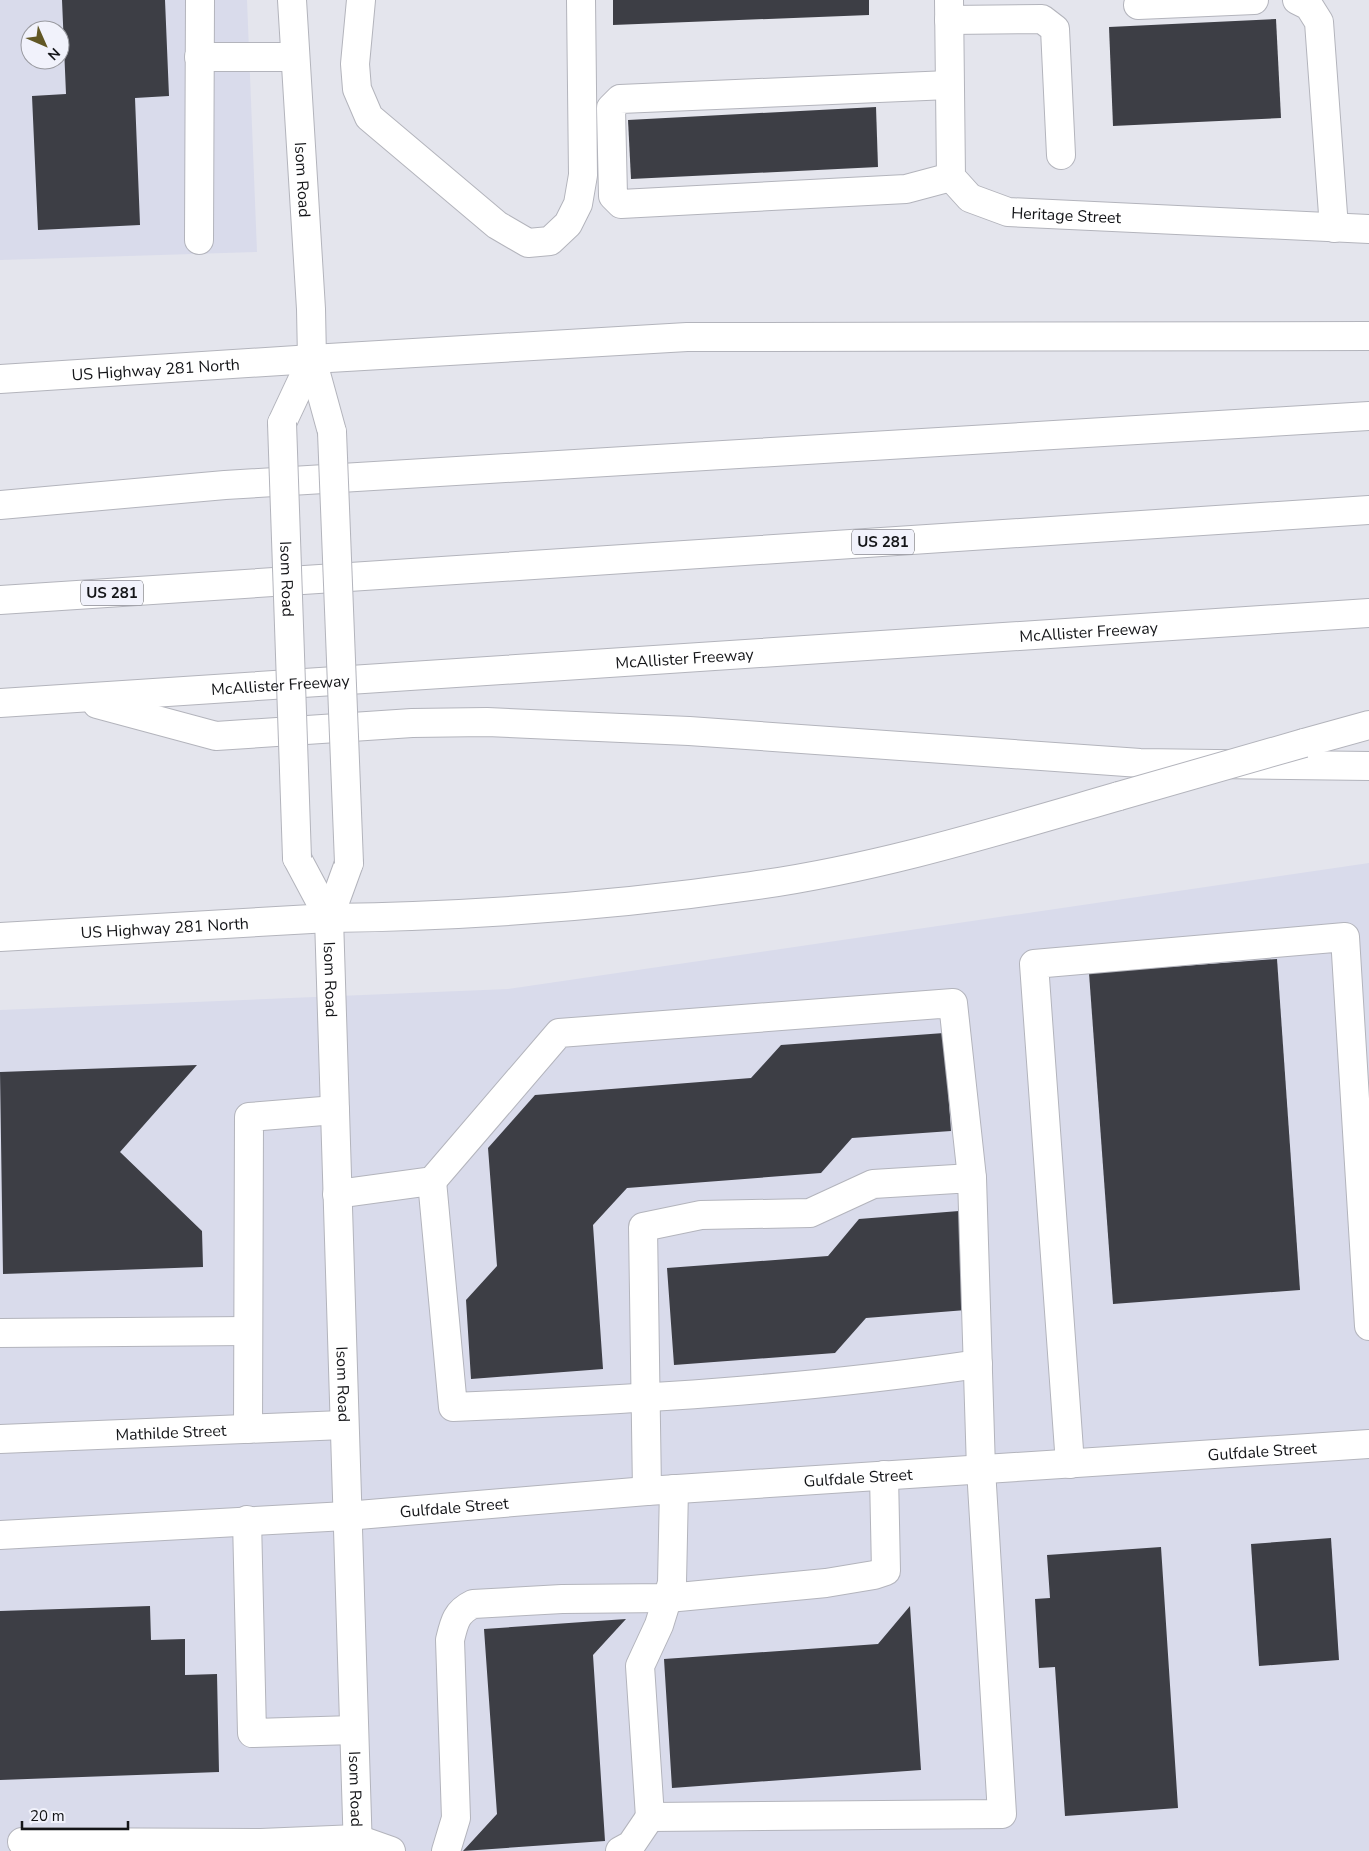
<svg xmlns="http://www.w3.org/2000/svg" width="1369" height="1851" font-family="'Nunito Sans',sans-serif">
  <rect width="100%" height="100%" fill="#e4e5ed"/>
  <g fill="#d9dbeb" fill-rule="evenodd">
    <path d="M0,0H247L257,252L0,260ZM30,30H60V60H30Z"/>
    <polygon points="1369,863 1369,1851 0,1851 0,1010 508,989"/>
  </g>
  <g fill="#3d3e45">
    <polygon points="62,0 165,0 169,96 135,98 140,225 38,230 32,96 66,94"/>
    <polygon points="613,0 869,0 869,15 613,25"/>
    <polygon points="1276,19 1281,118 1113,126 1109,27"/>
    <polygon points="876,107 878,167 631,179 628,120"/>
    <polygon points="1277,959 1300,1290 1113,1304 1089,973"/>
    <polygon points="944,1033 951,1131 852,1138 821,1173 627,1188 593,1225 603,1369 471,1379 466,1300 497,1266 488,1148 535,1095 751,1078 781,1045"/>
    <polygon points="197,1065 120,1152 202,1231 203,1267 3,1274 0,1072"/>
    <polygon points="959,1211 966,1310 866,1318 835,1353 674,1365 667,1268 828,1256 859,1219"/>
    <polygon points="1331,1538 1339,1660 1259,1666 1251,1544"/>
    <polygon points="1161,1547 1178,1808 1065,1816 1055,1667 1039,1668 1035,1599 1050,1598 1047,1555"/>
    <polygon points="150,1606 151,1640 185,1639 185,1675 217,1674 219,1772 0,1780 0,1611"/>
    <polygon points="910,1606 921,1770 672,1788 664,1659 878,1644"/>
    <polygon points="626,1619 593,1655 605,1841 463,1851 497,1814 484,1629"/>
  </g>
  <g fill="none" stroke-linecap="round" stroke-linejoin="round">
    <defs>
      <g id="minor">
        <path id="s1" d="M292,0L311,309L312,359L332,432"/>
        <polyline points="361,0 355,64 357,89 369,117 497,225 528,243 550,241 568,224 578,204 583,175 581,0"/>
        <path id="s2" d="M949,0L951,177L970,198L1008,212L1369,229"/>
        <polyline points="1297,0 1309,6 1319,22 1334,228"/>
        <polyline points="1138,5 1254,0"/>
        <polyline points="949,20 1042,19 1055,29 1061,155"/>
        <polyline points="199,57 294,57"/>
        <polyline points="949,85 620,99 611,108 613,196 621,204 906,189 951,177"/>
        <polyline points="199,240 200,0"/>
        <polyline points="282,423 312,359"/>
        <polyline points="297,858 329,918"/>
        <path id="s3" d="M349,863L329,918L358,1851"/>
        <path d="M432,1181L453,1407C629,1400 804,1390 978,1364"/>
        <polyline points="337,1194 432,1181 559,1033 953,1003 972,1178"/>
        <polyline points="0,1333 248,1331"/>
        <polyline points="248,1429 249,1117 335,1110"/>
        <path id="s4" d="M0,1439L343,1425"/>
        <polyline points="1070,1464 1034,964 1345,937 1369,1326"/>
        <polyline points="647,1491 643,1227 701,1215 810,1213 873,1184 972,1178 981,1469 1002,1814 650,1817 640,1666 659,1625 672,1583 674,1489"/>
        <polyline points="247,1520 252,1733 354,1730"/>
        <path id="s5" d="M0,1535L346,1516L647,1491L1369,1444"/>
        <polyline points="22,1842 261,1843"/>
        <polyline points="261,1851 261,1843 357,1839 391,1851"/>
        <path d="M446,1851L456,1818L450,1640C454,1623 456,1612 473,1604L562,1599L668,1598L826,1583L874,1575L886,1571L884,1475"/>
        <polyline points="620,1851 631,1845 650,1817"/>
      </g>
      <g id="major">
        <path id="s6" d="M0,379L312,359"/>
        <path id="s7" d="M0,937L329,918"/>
      </g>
      <g id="highway">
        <polyline points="312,359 687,337 1369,336"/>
        <polyline points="0,505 225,485 1369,416"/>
        <polyline points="0,600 1369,510"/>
        <path id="s8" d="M0,703L1369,613"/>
        <polyline points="97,704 216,736 412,723 487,722 689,731 1140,763 1369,766"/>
        <polyline points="1304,743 1369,725"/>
        <path d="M329,918C470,916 612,906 751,886C876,869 998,831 1119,796"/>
      </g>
    </defs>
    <use href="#minor" stroke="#b3b4bc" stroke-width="30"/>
    <use href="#major" stroke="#b3b4bc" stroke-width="30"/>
    <use href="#highway" stroke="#b3b4bc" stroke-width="30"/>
    <use href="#minor" stroke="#fff" stroke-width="28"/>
    <use href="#major" stroke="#fff" stroke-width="28"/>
    <use href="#highway" stroke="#fff" stroke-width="28"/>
    <defs>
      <g id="minor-bridge">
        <path id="s9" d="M282,423L297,858"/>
        <polyline points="332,432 349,863"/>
      </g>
      <polyline id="highway-bridge" points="1119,796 1304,743"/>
    </defs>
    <use href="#minor-bridge" stroke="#b3b4bc" stroke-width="30" stroke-linecap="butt"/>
    <use href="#highway-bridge" stroke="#b3b4bc" stroke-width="30" stroke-linecap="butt"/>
    <use href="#minor-bridge" stroke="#fff" stroke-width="28"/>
    <use href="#highway-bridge" stroke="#fff" stroke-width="28"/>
  </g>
  <g text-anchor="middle" stroke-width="5" stroke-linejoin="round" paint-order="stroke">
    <g fill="#f1f2fb" stroke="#56575c" stroke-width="1">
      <rect x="852" y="529.5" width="62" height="25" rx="4"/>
      <rect x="81" y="580.5" width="62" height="25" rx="4"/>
    </g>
    <g font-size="15" font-weight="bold" fill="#141518">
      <text x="883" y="547">US 281</text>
      <text x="112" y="598">US 281</text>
    </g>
    <g font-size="16" fill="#141518" stroke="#f1f2fb">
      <text dy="6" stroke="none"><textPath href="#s1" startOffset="180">Isom Road</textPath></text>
      <text dy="6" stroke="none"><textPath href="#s2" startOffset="304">Heritage Street</textPath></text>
      <text dy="6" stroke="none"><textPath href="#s6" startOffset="156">US Highway 281 North</textPath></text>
      <text dy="6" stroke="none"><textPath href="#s9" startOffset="156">Isom Road</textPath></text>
      <text dy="6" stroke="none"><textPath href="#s8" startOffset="1091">McAllister Freeway</textPath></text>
      <text dy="6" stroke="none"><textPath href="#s8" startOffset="686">McAllister Freeway</textPath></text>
      <text dy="6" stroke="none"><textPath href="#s8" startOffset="281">McAllister Freeway</textPath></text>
      <text dy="6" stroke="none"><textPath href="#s7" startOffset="165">US Highway 281 North</textPath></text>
      <text dy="6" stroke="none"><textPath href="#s3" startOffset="120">Isom Road</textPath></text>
      <text dy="6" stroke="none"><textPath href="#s3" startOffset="525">Isom Road</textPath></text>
      <text dy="6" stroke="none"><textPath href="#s4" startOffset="171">Mathilde Street</textPath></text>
      <text dy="6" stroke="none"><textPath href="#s5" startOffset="1265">Gulfdale Street</textPath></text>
      <text dy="6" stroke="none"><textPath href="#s5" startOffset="860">Gulfdale Street</textPath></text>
      <text dy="6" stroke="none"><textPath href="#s5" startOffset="455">Gulfdale Street</textPath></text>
      <text dy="6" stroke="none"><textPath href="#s3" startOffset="930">Isom Road</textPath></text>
    </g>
  </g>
  <g transform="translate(45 45) rotate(135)"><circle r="24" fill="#f1f2fb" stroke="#999aa0"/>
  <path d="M0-4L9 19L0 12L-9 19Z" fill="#615724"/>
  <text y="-8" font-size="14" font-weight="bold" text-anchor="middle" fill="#141518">N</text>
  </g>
  <path d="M22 1821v8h106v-8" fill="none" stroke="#141518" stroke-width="2.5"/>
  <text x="30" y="1821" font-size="15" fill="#141518" stroke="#f1f2fb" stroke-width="4" paint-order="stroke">20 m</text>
</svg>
